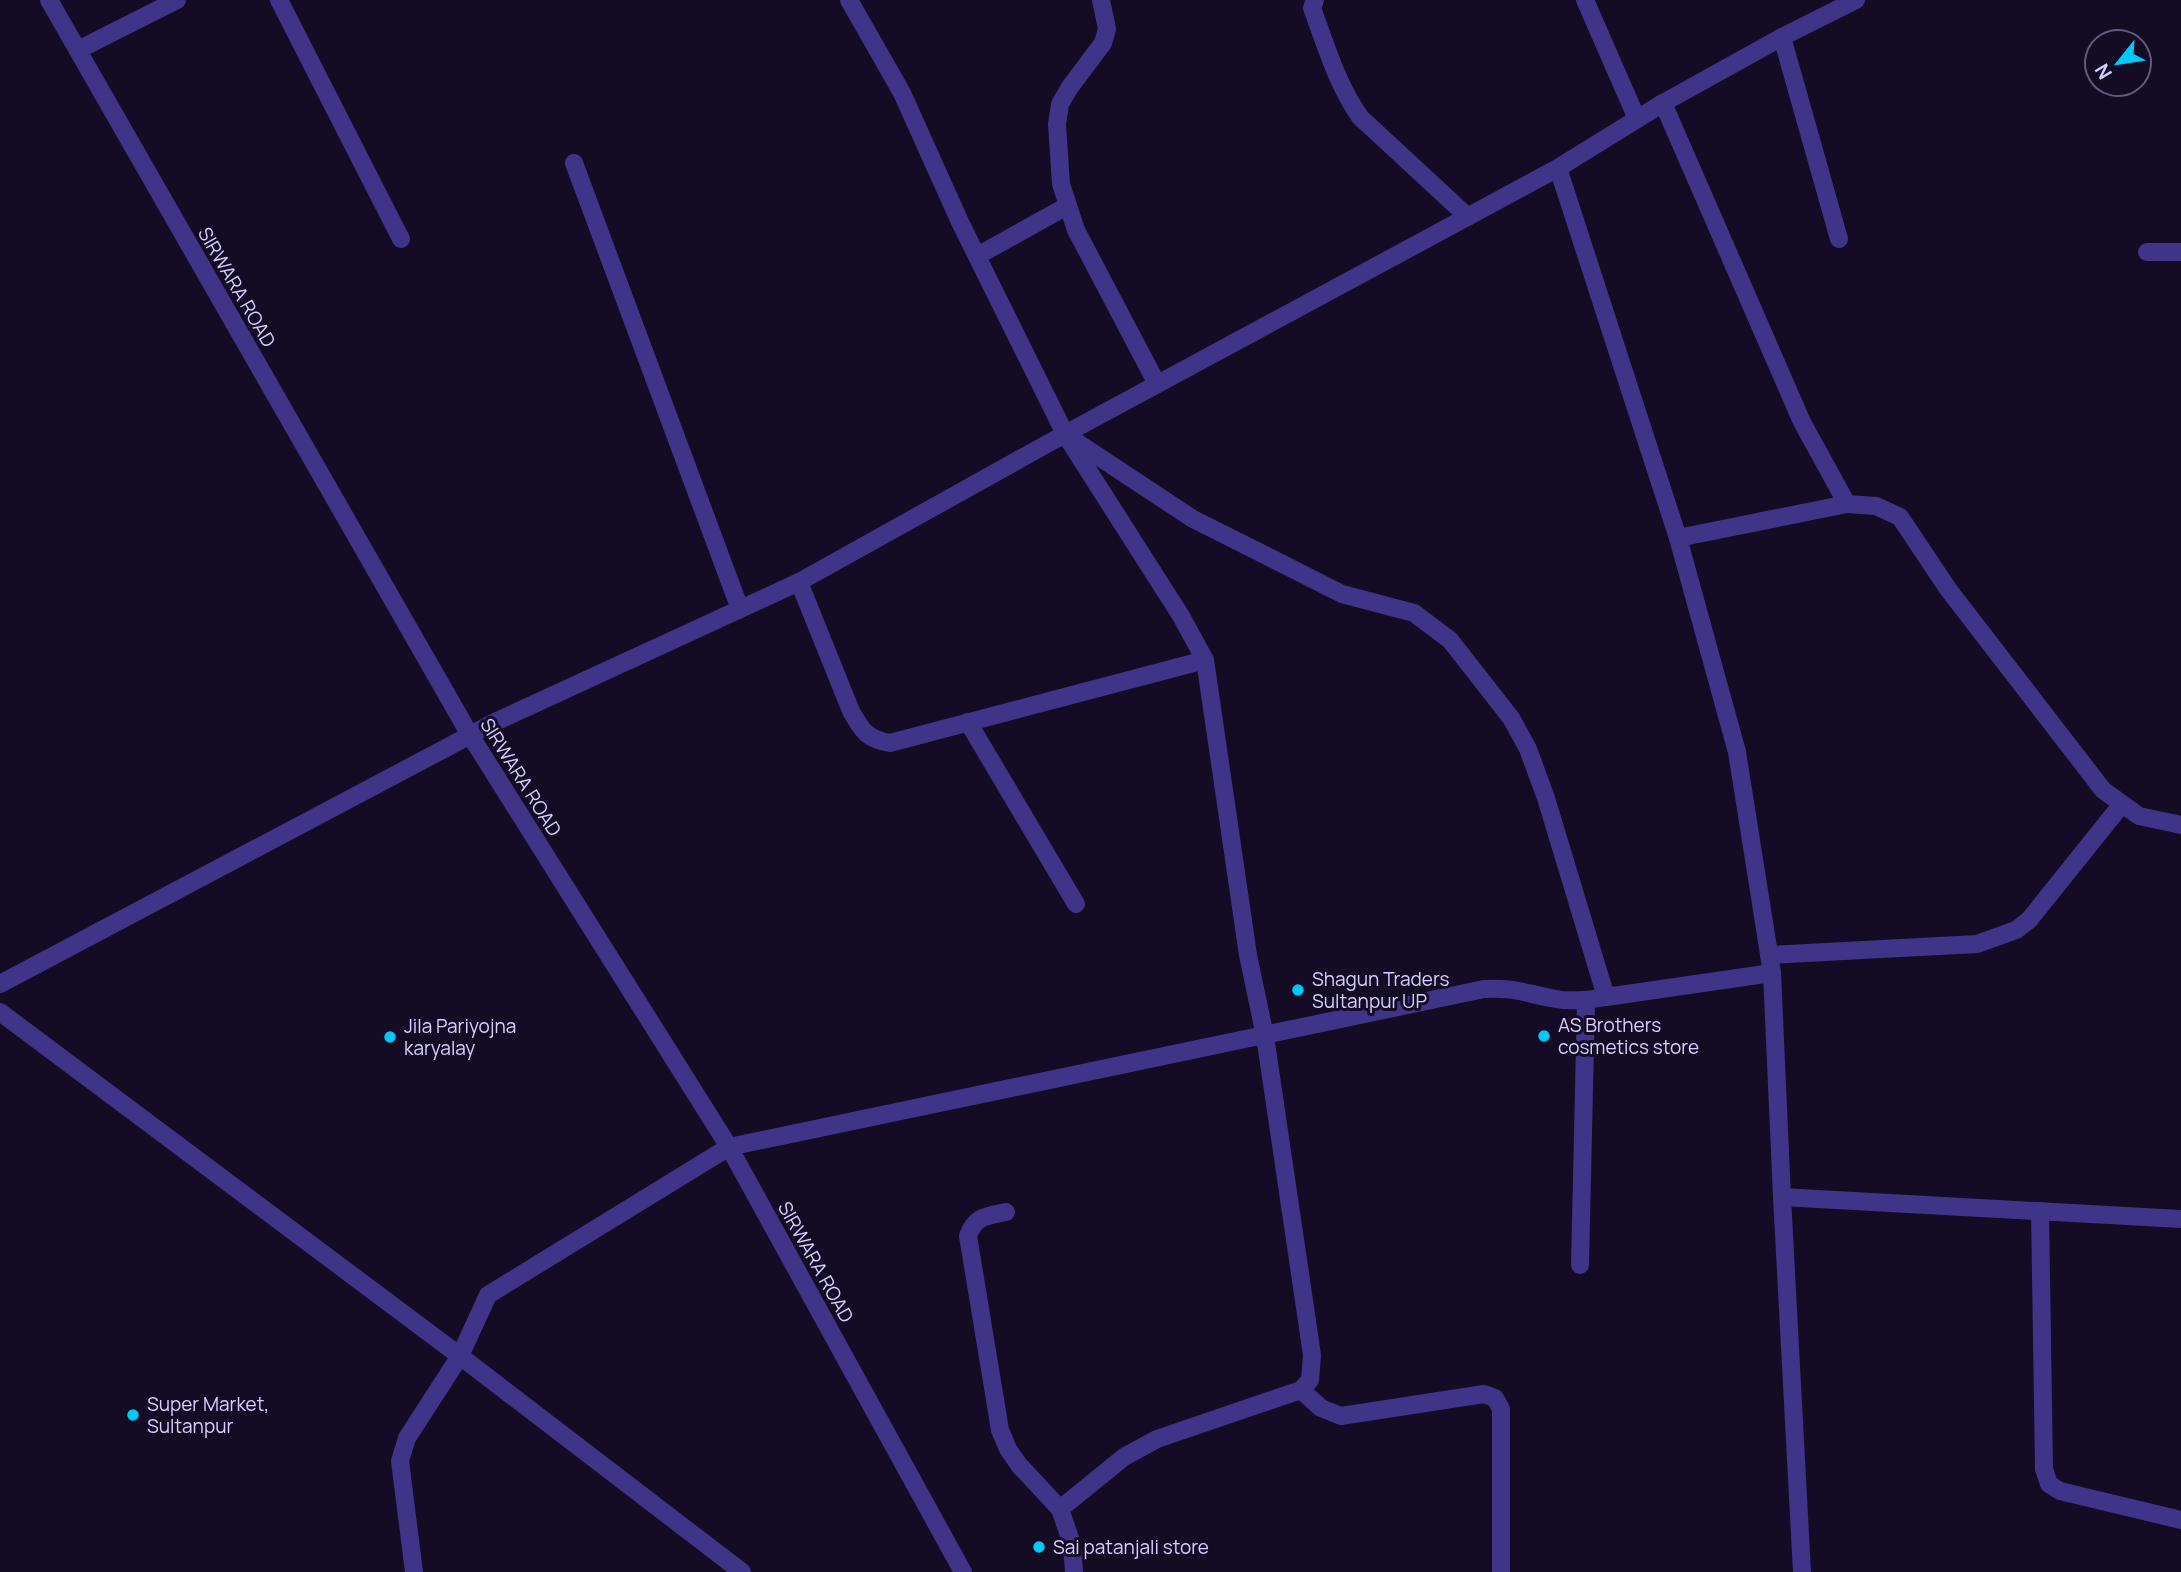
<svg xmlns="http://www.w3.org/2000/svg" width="2181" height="1572" font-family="Manrope,sans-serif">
  <rect width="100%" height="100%" fill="#130c24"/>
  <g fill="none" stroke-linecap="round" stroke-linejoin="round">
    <g stroke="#3f3487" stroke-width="18">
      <polyline points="49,0 470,735 729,1147 963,1572"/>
      <polyline points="279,0 401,239"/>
      <polyline points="849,0 902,93 960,222 1065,434 1181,616 1205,660 1248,955 1265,1036 1312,1355 1310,1380 1301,1390 1157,1439 1124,1457 1060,1509"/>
      <polyline points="1101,0 1107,29 1103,43 1070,87 1060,104 1057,124 1061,184 1076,230 1157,384"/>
      <path d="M1315,0L1312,8C1326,46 1337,84 1360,117L1468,217"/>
      <polyline points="1585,0 1637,119"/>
      <polyline points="1782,37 1839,239"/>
      <polyline points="78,50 177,0"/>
      <polyline points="1663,103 1802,422 1847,504 1876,506 1900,517 1948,589 2103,790 2139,816 2181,825"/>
      <polyline points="574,163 740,609"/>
      <polyline points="1558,168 1678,538 1737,752 1772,973 1782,1197 2181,1219"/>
      <polyline points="2147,252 2181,252"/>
      <polyline points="977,256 1067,206"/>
      <polyline points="1072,439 1193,519 1225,535 1342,594 1414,613 1450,640 1511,718 1528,749 1546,798 1606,997 1772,973"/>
      <polyline points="1678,538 1847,504"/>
      <path d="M799,582L851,711C862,731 867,739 890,743L1205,660"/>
      <polyline points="968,722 1076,904"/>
      <polyline points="1769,955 1977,944 2016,930 2029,920 2122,804"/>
      <polyline points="0,984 495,722 799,582 1065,434 1558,168 1663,103 1782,37 1856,0"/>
      <polyline points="0,1012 460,1356 742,1572"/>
      <polyline points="1782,1197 1802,1572"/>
      <polyline points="2040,1211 2044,1469 2049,1484 2060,1491 2181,1520"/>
      <path d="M1006,1212C987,1216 975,1216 968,1236L1000,1430L1008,1449L1019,1465L1060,1509L1072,1544L1074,1572"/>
      <polyline points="1580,1265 1586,1001"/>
      <polyline points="1301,1390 1321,1408 1341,1416 1484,1394 1495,1398 1501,1409 1501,1572"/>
      <path d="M414,1572L400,1461L407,1438L460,1356L488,1295L729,1147L1484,989C1515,987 1527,994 1556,999C1572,1002 1589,1000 1606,997"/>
    </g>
  </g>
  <g fill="#00c9fa" stroke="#130c24" stroke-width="2.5">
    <circle cx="1298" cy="990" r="7"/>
    <circle cx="1544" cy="1036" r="7"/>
    <circle cx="390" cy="1037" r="7"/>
    <circle cx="133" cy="1415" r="7"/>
    <circle cx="1039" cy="1547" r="7"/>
  </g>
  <g text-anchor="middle" stroke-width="6" stroke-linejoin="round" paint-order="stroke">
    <g font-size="19" fill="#d9cfff" stroke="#130c24">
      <text transform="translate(237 287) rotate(60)" y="7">SIRWARA ROAD</text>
      <text transform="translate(521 777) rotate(58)" y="7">SIRWARA ROAD</text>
      <text transform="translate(816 1262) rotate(61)" y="7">SIRWARA ROAD</text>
    </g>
    <g font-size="19" fill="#d9cfff" stroke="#130c24" text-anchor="start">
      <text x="1312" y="986">Shagun Traders<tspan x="1312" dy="22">Sultanpur UP</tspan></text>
      <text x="1558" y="1032">AS Brothers<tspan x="1558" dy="22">cosmetics store</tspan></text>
      <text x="404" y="1033">Jila Pariyojna<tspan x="404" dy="22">karyalay</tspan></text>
      <text x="147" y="1411">Super Market,<tspan x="147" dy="22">Sultanpur</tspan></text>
      <text x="1053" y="1554">Sai patanjali store</text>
    </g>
  </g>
  <g transform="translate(2118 63) rotate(240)"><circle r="33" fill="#130c24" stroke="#625a7c" stroke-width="2"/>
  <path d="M0-5L12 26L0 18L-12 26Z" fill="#00c9fa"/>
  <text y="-10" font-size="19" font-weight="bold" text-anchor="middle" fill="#d9cfff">N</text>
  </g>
</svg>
